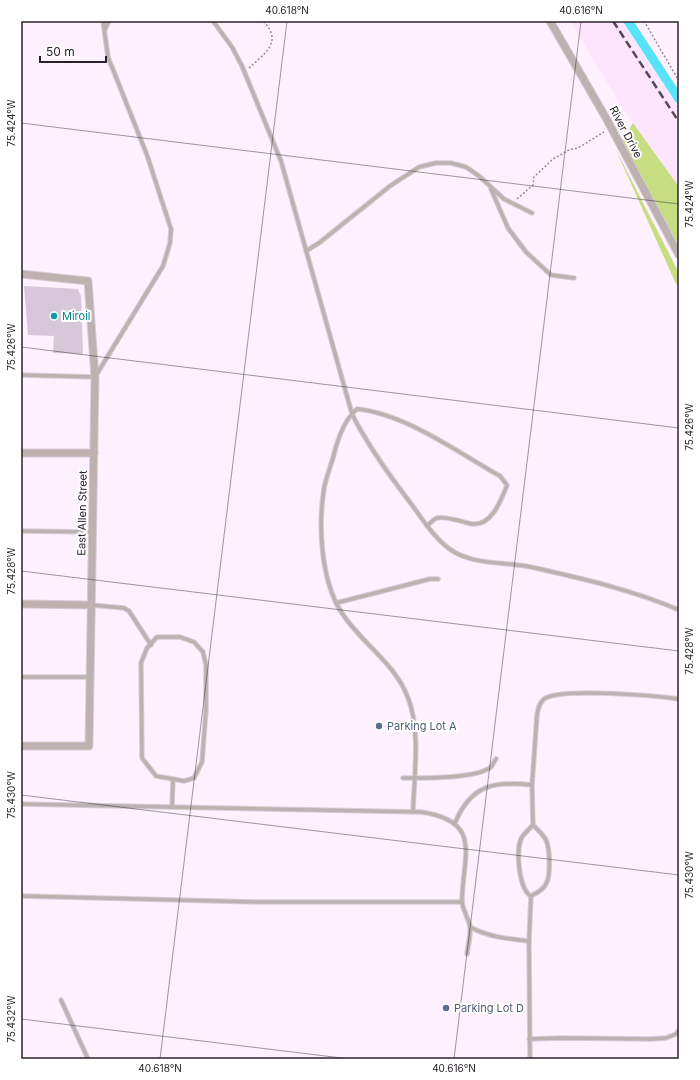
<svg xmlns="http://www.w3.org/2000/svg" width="700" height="1080" font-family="Inter,sans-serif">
  <rect width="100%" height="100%" fill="#fff1ff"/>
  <polygon fill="#fde5fd" points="570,21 622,21 679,109 679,187 626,113"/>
  <g fill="#c6dd82">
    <polygon points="633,123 679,187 679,246 622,141"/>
    <polygon points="615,148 679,273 679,286 676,284"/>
  </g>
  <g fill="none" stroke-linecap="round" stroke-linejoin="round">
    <polyline stroke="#58e4f8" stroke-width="9" points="628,21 679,99"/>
  </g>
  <polygon fill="#d8c7d8" points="24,286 78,289 81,296 83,354 53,353 54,336 28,335"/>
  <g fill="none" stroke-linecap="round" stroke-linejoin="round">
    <defs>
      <g id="lane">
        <path d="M213,21L232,47L242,66L281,161L352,414C368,446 390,476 412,505C423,520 435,539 451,550C473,565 506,562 531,567C580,578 633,590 679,610"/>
        <polyline points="105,29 109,21"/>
        <polyline points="491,189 508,228 526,252 551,275 574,278"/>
        <polyline points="306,251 319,243 390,186 419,167 436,163 451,163 466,167 479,176 504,199 532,213"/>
        <polyline points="21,375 95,377 163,266 170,243 171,229 147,155 108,57 103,21"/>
        <polyline points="21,531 92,532"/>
        <polyline points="336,603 430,579 438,579"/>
        <polyline points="91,605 124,608 129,611 151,645"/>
        <polygon points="157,637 180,637 194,642 203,652 206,665 206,710 202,762 194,778 184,781 156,776 142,758 141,663 147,648"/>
        <polyline points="21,677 90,677"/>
        <path d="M403,778C422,778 477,779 491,767C493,765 494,761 496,759"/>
        <path d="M21,804L421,812C483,821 463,855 462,900C462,909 468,917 470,926C471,935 468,945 467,954"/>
        <polyline points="172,807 173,780"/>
        <path d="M413,812C414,777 421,730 408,698C395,662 359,642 340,610C321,578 318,526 324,489C326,477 331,466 334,454C338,438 344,420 357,409C406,414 457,452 500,476L507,485C501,501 490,530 468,523C459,521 447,516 437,518C434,519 430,523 427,526"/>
        <path d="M455,823C471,784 495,781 532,785"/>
        <path d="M533,825C537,829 543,834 546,840C550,848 551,876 546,884C543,890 537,893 531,896C519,890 515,849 522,837C525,833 529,829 533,825L532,785L537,715C538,709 539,703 544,699C559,687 658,696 679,699"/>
        <polyline points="21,896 258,902 462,902"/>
        <path d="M470,927C488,937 509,939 529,941"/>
        <polyline points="61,1000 88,1059"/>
        <polyline points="529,1039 561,1038 651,1039 666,1038 676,1034 679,1030"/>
        <polyline points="530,1059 529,941 531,896"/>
      </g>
      <g id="street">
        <polyline points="550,21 606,118 679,255"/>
        <polyline points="21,274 88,281 95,377 89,746 21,746"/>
        <polyline points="21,453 94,453"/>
        <polyline points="21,604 91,605"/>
      </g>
    </defs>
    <use href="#lane" stroke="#d8ccd8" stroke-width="5.5"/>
    <use href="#street" stroke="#d8ccd8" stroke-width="9"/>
    <g stroke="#958b95" stroke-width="1.5" stroke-dasharray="2 2" stroke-linecap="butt">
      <polyline points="644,21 679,81"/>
      <path d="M249,68C264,54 284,42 263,21"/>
      <polyline points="517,199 533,185 534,177 553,159 569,150 578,148 604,132"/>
    </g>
    <use href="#lane" stroke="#bdb2af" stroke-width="3.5"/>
    <use href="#street" stroke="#bdb2af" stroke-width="7"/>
    <polyline stroke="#534b53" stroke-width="2.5" stroke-dasharray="8 4" stroke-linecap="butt" points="613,21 679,122"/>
  </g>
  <path fill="none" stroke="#292329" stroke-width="1" stroke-opacity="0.45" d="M21,123L679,204M21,347L679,428M21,571L679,651M21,795L679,875M21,1019L350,1059M160,1059L287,21M454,1059L581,21"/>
  <circle fill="#0f9aa8" stroke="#fff" stroke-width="1.5" cx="54" cy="316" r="4"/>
  <g fill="#5c6f8a" stroke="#fff" stroke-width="1.5">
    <circle cx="379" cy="726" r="4"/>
    <circle cx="446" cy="1008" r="4"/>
  </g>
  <g text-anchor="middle" stroke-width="4" stroke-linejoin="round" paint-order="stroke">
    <g font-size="11" fill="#292329" stroke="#fff">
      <text transform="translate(626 132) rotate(62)" y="4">River Drive</text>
      <text transform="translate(82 513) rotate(-89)" y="4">East Allen Street</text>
    </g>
    <g font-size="11" fill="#0d838f" stroke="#fff" text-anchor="start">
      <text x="62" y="320">Miroil</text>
    </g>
    <g font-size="11" fill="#4e5e75" stroke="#fff" text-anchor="start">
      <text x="387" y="730">Parking Lot A</text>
      <text x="454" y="1012">Parking Lot D</text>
    </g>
  </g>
  <rect width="700" height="1080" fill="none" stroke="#ffffff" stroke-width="44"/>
  <path d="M40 56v6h66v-6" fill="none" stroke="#292329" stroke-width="2"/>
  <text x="46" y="56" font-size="12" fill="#292329" stroke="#ffffff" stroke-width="3" paint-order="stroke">50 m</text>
  <rect x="22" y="22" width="656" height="1036" fill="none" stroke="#292329" stroke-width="1.5"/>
  <g font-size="10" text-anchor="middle" fill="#292329">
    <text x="287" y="14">40.618°N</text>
    <text x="581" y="14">40.616°N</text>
    <text transform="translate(11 123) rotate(-90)" y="4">75.424°W</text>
    <text transform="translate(689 204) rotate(-90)" y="4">75.424°W</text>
    <text transform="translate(11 347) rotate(-90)" y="4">75.426°W</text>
    <text transform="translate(689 427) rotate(-90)" y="4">75.426°W</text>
    <text transform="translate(11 571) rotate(-90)" y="4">75.428°W</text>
    <text transform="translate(689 651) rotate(-90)" y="4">75.428°W</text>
    <text transform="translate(11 795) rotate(-90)" y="4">75.430°W</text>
    <text transform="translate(689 875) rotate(-90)" y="4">75.430°W</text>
    <text transform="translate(11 1019) rotate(-90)" y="4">75.432°W</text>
    <text x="160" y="1072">40.618°N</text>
    <text x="454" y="1072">40.616°N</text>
  </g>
</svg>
